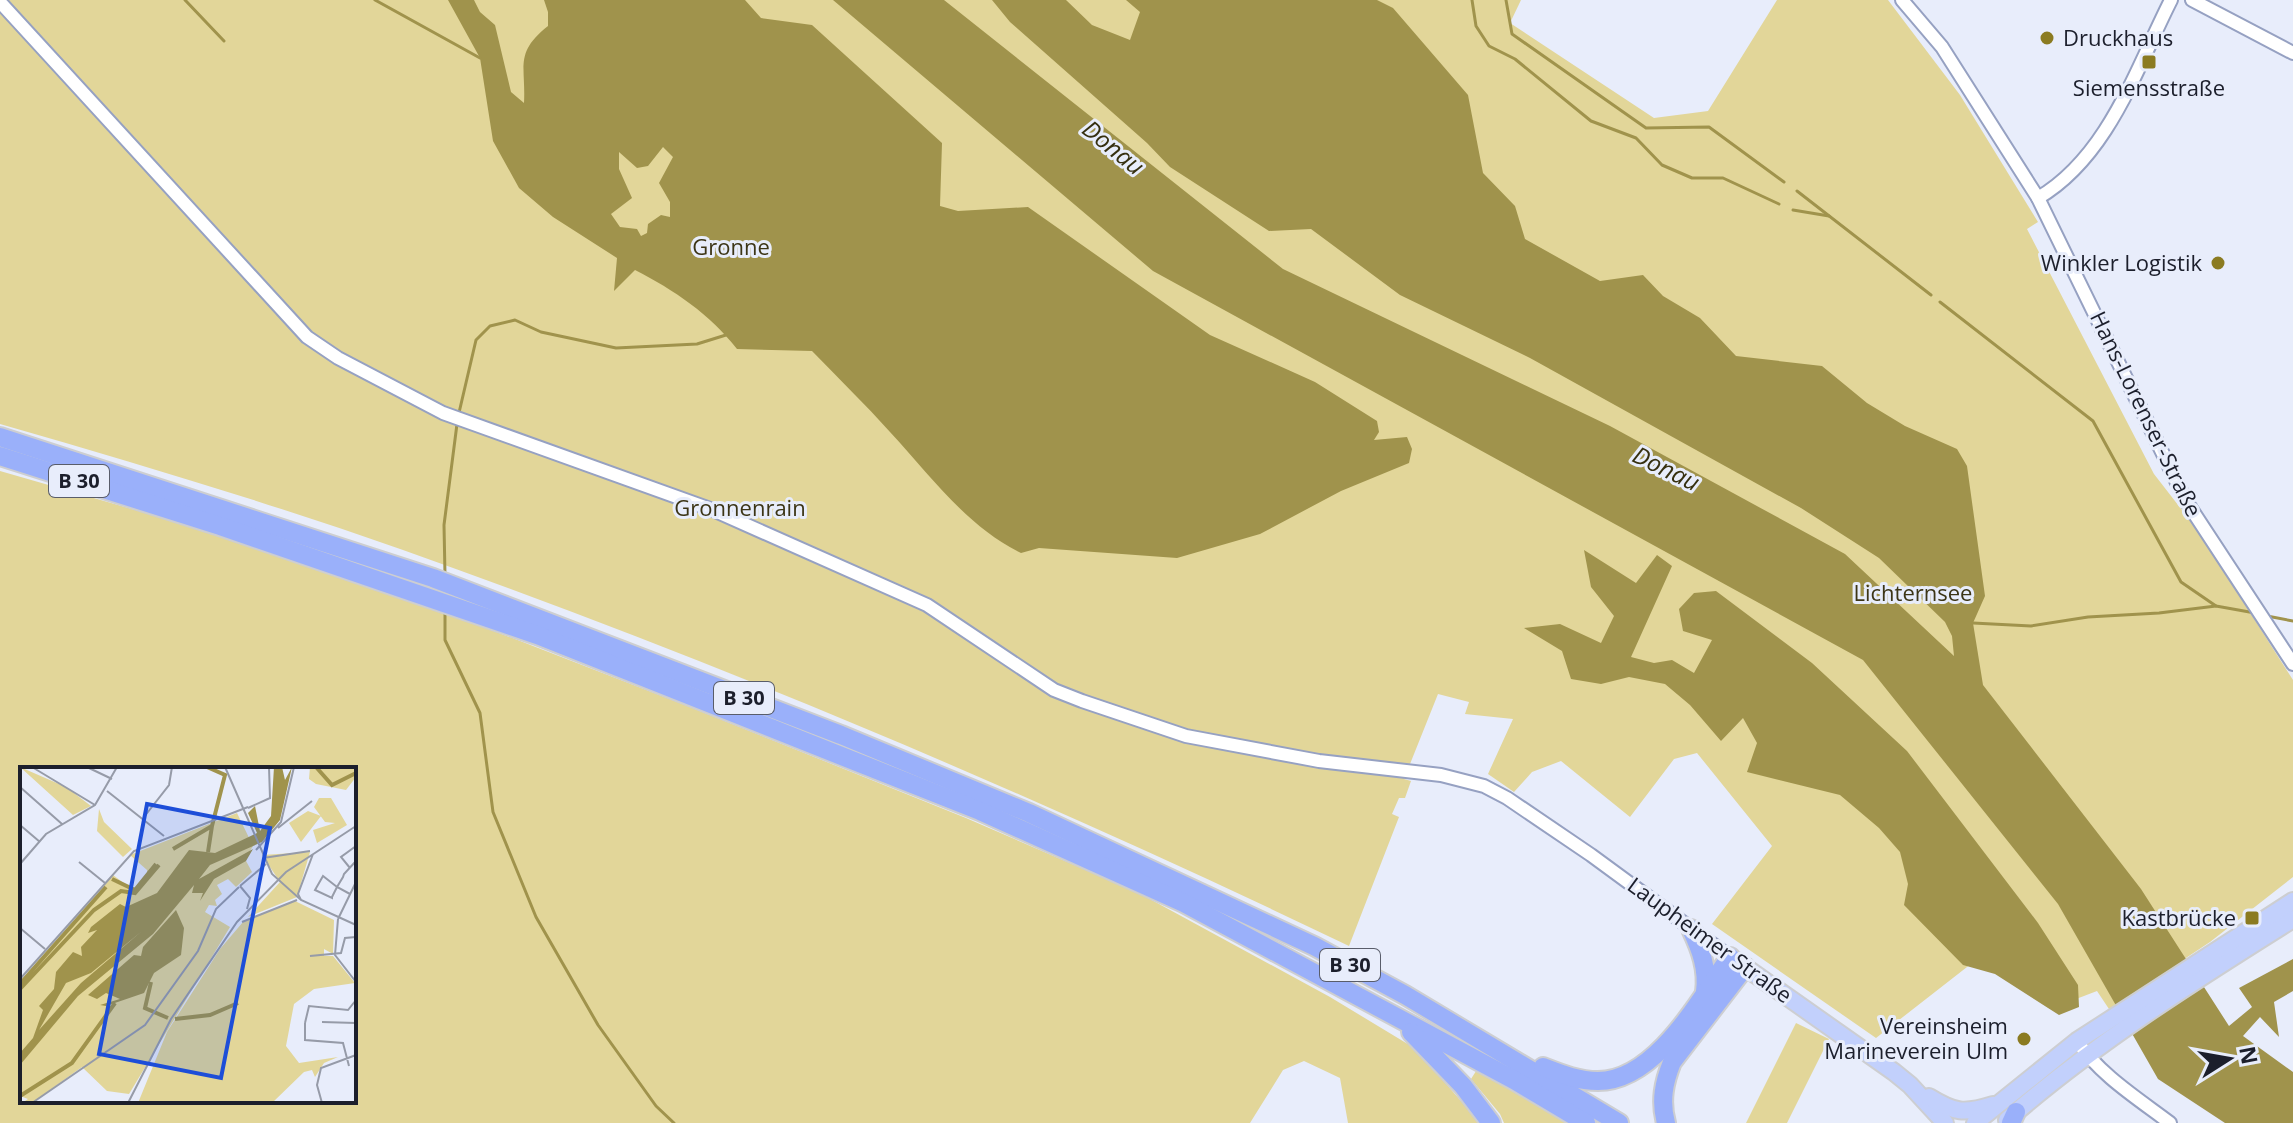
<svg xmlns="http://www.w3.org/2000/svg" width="2293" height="1123" font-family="'Open Sans',sans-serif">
  <rect width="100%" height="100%" fill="#e8edfb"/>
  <g fill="#e2d699" fill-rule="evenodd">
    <path d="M0,0H1521L1510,23L1654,118L1708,111L1777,0H1888L1960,95L2038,222L2027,229L2154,474L2199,532L2293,680V877L2210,942L2109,1009L2097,991L2050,1009L1976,960L1876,1038L1712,924L1772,846L1697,753L1674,759L1630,817L1561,761L1532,772L1514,792L1488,774L1513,719L1465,714L1469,702L1438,694L1404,779L1411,781L1405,798H1399L1392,814L1399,817L1349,946C1041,798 725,664 403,550C270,503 135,463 0,424Z"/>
    <path d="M0,471L316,562L680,703L966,818L1137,892L1330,997L1416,1049L1480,1123H1348L1340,1078L1304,1061L1283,1070L1250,1123H0ZM22,769H354V1101H22Z"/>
    <polygon points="1796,1023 1829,1039 1787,1123 1746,1123"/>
    <polygon points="1478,1068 1568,1123 1504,1123 1500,1114 1471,1079"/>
  </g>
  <g fill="#a0934c" fill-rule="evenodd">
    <path d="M448,0H474L480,12L495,25L511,92L524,103C526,66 514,53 548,26V12L544,0H745L761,18L812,25L942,143L940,206L958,211L1028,207L1210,335L1315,382L1377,421L1379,432L1374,440L1407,437L1412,449L1409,463L1341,491L1260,534L1177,558L1039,548L1021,553C966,526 931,476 890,432C865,404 838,378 812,351L737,349C710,314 674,290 635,270L614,291L617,258L553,217L519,188L493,141L480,58ZM663,147L673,157L659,183L670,202V217L661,215L648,224L647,233L641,236L637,229L620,227L611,214L632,198L619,169V152L637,168L648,166Z"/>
    <polygon points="833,0 944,0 1283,269 1610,426 1845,554 1954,656 1952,636 1945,622 1879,558 1801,508 1530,358 1400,295 1311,229 1269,231 1170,167 1147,143 1010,22 992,0 1066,0 1092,25 1130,40 1140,12 1126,0 1377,0 1393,8 1468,95 1483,173 1515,206 1525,239 1600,281 1643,275 1663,296 1700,318 1736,356 1822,366 1867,403 1905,426 1957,449 1967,466 1985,596 1973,623 1983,685 2141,889 2229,1026 2252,1007 2239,988 2293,959 2293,991 2274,1002 2279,1037 2260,1017 2243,1036 2293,1072 2293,1123 2225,1123 2158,1079 2058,904 1863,660 1153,271"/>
    <polygon points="1584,550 1636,583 1657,555 1672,566 1631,657 1654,663 1672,660 1694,673 1712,640 1683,631 1679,609 1694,593 1716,591 1812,663 1907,751 2038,923 2078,985 2079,1007 2059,1015 1995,974 1963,965 1904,905 1908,884 1900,852 1879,828 1840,795 1747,772 1757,743 1743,718 1721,741 1690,705 1665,684 1629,677 1601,684 1571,679 1562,651 1524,628 1560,624 1601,643 1614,616 1591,587"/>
  </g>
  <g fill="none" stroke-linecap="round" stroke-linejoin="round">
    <g stroke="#a0934c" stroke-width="3">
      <polyline points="185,0 224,41"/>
      <polyline points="375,0 480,58"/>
      <polyline points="1472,0 1476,26 1489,46 1515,59 1591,121 1636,138 1662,165 1692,178 1723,178 1779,204"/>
      <polyline points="1506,0 1512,34 1646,128 1709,127 1784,182"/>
      <polyline points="1797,191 1931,295"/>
      <polyline points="1793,210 1829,216"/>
      <polyline points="1940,302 2093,421 2181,582 2216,606 2255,613"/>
      <polyline points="458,417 476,340 490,326 515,320 541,332 616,348 697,344 726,335"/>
      <polyline points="445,575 444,525 457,424"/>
      <polyline points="445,611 445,640 480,713 493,812 536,917 598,1025 656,1106 674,1123"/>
      <polyline points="2267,616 2293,621"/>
      <polyline points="1973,623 2031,626 2088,617 2159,613 2216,606"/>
    </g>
    <defs>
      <g id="minor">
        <polyline points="1902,0 1942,47 2038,198 2186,501 2293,664"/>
        <polyline points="2192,0 2293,53"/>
        <polyline points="0,2 307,337 338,358 443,413 713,510 927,605 1054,690 1082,701 1186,736 1319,761 1441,775 1484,786 1507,798 1591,855 1730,957"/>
        <path d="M2038,198C2108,157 2136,69 2171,0"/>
        <path d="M2077,1041C2100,1075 2137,1098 2170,1123"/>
      </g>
      <g id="major">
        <polyline points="1735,960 1894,1072 1910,1085 1945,1123"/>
        <path d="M1929,1097C1955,1113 1964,1114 1993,1105"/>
        <path d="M2007,1120C2094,1044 2194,981 2293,919"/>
        <polyline points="1975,1123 2077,1041 2293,901"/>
      </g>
      <g id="highway">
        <polyline points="0,437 433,578 841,735 1029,813 1314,946 1405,995 1619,1123"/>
        <polyline points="0,456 220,526 537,635 980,811 1184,903 1514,1080 1586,1123"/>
        <path d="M1691,929C1701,950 1708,969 1705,992"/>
        <polyline points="1411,1032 1463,1086 1491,1123"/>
        <path d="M1543,1067C1561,1074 1578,1081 1598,1081C1656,1081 1700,999 1730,957"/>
        <path d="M1666,1123C1660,1101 1664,1082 1672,1062L1745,967"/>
        <polyline points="2011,1123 2016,1112"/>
      </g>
    </defs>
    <use href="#minor" stroke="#96a1c2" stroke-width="16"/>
    <use href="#major" stroke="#cdced1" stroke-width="20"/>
    <use href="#highway" stroke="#cdced1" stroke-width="22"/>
    <use href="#minor" stroke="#fff" stroke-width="12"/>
    <use href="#major" stroke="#c2d0fc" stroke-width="16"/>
    <use href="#highway" stroke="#9ab0fa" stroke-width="18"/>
  </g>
  <g fill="#8b7b21" stroke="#e8edfb" stroke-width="3">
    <circle cx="2047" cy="38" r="8"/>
    <rect x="2141" y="54" width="16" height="16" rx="4"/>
    <circle cx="2218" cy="263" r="8"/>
    <rect x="2244" y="910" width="16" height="16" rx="4"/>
    <circle cx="2024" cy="1039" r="8"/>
  </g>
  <g text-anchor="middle" stroke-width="6" stroke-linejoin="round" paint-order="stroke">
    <g fill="#e8edfb" stroke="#595d6a" stroke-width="2">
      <rect x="49" y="465" width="60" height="32" rx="6"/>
      <rect x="714" y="682" width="60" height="32" rx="6"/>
      <rect x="1320" y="949" width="60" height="32" rx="6"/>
    </g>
    <g font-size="20" font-weight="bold" fill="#1c1f2c">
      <text x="79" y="488">B 30</text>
      <text x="744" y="705">B 30</text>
      <text x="1350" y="972">B 30</text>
    </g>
    <g font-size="22" fill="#1c1f2c" stroke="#e8edfb" text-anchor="end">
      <text x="2063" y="46" text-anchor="start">Druckhaus</text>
      <text x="2149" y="96" text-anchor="middle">Siemensstraße</text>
      <text x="2202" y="271">Winkler Logistik</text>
      <text x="2236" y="926">Kastbrücke</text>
      <text x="2008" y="1034">Vereinsheim<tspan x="2008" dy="25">Marineverein Ulm</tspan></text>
    </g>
    <g font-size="22" fill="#3c3516" stroke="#e8edfb">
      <text x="731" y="255">Gronne</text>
      <text x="740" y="516">Gronnenrain</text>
      <text x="1913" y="601">Lichternsee</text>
    </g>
    <g font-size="22" fill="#1c1f2c" stroke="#e8edfb">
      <text transform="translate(2146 414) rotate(64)" y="8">Hans-Lorenser-Straße</text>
      <text transform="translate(1710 940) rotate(36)" y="8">Laupheimer Straße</text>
    </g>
    <g font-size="24" font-style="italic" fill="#363010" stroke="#e8edfb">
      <text transform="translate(1113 148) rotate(39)" y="8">Donau</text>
      <text transform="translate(1666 469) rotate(26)" y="8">Donau</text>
    </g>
  </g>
  <g transform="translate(20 767)">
    <rect width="336" height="336" fill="#e8edfb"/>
    <path d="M0,0L46,20L71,39L53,48ZM290,0H336V10L326,23L296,17L289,12ZM299,31H311L327,58L297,76L293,63L315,56L305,55L294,40ZM79,42L84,55L112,82L103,90L77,64ZM288,44L301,49L281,75L269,56ZM217,46L233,79L225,92L232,105L216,120L208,112L197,118L202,127L195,133L197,139L189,138L185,145L210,160L109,327L87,324L62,300L12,336H2L8,332L0,329V214L93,108L113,123L127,110V103L110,88ZM290,85L277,130L228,150L260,115L242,88ZM275,134L314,153L313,187L304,182V189H313L335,216L294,222L274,237L266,279L279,296L318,290L304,296L295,310L292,303L284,305L252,336H118L147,265L200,182L223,155Z" fill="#e2d699"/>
    <path d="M254,0H262L265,13L272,0L260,53L242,75L190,98L179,112L233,82L226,94L194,112L180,134L183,126H172L174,118L133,167L58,229L0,298V286L13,271L23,243L19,239L34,222L36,205L53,185L62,189L61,180L77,163L68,166L71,160L100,137L106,140L137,126L169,83L195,86L237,66L228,46L235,39L240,64L251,49ZM122,164L61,216L19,263L46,216L71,206ZM156,143L164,161L161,188L134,206L124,226L86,239L80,238L100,232L86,226L77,232L68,228L114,188L121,189L123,180Z" fill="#a0934c" fill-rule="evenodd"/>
    <path fill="none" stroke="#a0934c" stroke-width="4" d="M296,0L312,18L336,6M153,82L192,59L205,8L187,0M188,85L192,59M92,112L115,123L136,97M131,215L125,241L148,251M0,217L86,120M0,222L74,143L101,124L115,126L139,98M155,252L190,248L218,236M0,329L52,296L95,236"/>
    <path fill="none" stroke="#969ba8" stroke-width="2" d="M12,0L75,38M205,0L252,107L281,133L336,158M69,1L92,12M0,20L42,57M87,24L144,69M228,41L250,31L249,0M124,50L149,18L152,0M0,58L20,75M258,61L292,34M236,83L261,55L274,0M243,91L290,84M59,95L85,116M0,97L26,67L75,38L97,0M330,101L321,90L336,79M220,119L246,97M220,119L230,131L227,142M330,127L317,120L303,109L295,123L312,131V130L317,120L323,110L324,107L336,94M281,133L278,127L293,87M318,152L315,188L336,215M318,152L336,115M222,155L277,133M0,161L25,182M290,189L321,186L325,171L336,170M0,212L114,84L228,40M302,255L336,256M285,256V273L323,276L329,299M285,256L289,239L328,243L336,233M12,336L125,258L178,184L196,142L219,120M108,336L151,252L217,155L266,105L336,59M302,336L297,318L301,301L336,288"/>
    <path fill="#1d4ed8" fill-opacity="0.15" stroke="#1d4ed8" stroke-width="4" d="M127,37L250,61L201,311L79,287Z"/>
    <rect width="336" height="336" fill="none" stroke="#1c1f2c" stroke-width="4"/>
  </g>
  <g transform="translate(2229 1059) rotate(79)" stroke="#e8edfb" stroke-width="6" paint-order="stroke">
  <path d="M0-6L14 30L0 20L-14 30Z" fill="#1c1f2c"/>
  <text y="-12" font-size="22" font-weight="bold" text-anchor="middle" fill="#1c1f2c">N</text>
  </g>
</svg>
